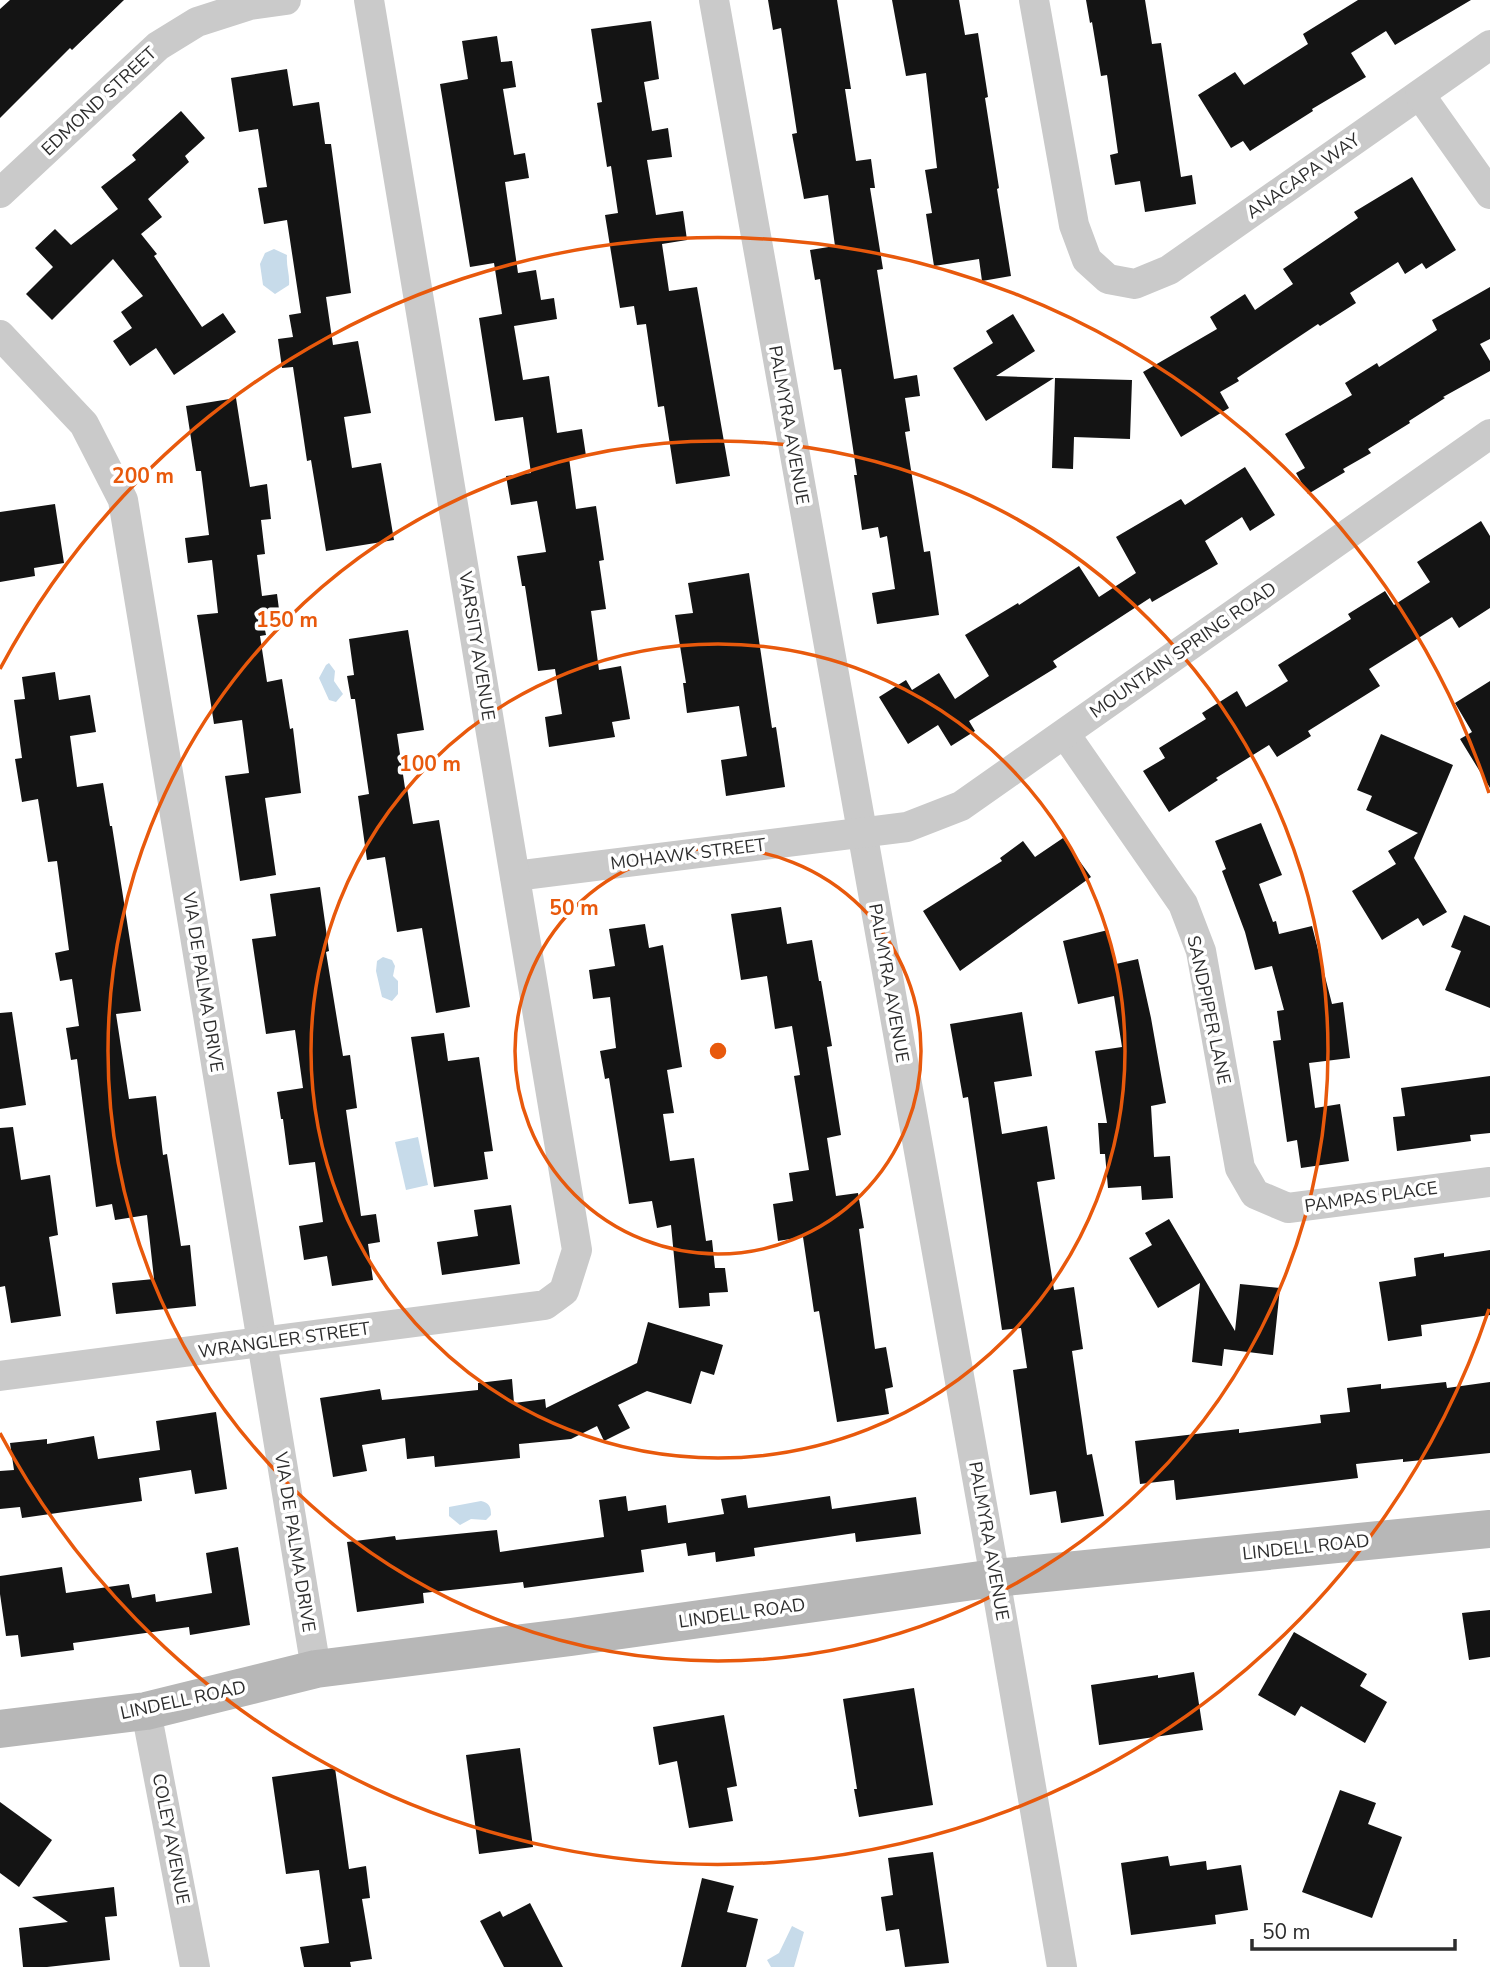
<svg xmlns="http://www.w3.org/2000/svg" width="1490" height="1967" font-family="'Nunito Sans',sans-serif">
  <rect width="100%" height="100%" fill="#fff"/>
  <g fill="#c7dbea">
    <path d="M274,249L287,255C286,266 290,275 289,285L275,294L263,285L260,264L265,253Z"/>
    <polygon points="329,663 335,671 334,681 343,694 336,702 329,700 319,678 326,665"/>
    <polygon points="383,957 392,960 395,966 393,976 398,981 398,994 392,1001 382,997 376,971 377,961"/>
    <polygon points="418,1137 428,1185 406,1190 395,1142"/>
    <path d="M481,1501C489,1503 491,1506 491,1515L486,1520L471,1519L460,1525L449,1516V1507Z"/>
    <polygon points="792,1926 804,1932 794,1967 771,1967 767,1960 779,1953"/>
  </g>
  <g fill="#141414">
    <polygon points="10,0 124,0 72,50 70,48 0,118 0,9"/>
    <polygon points="768,0 837,0 851,89 845,89 856,161 871,159 875,188 870,188 883,269 877,270 894,379 917,375 920,396 905,398 910,431 905,432 924,552 930,551 939,615 877,624 872,593 895,589 887,536 880,538 878,527 862,530 854,475 857,475 841,369 834,370 820,279 815,280 810,250 835,246 828,195 804,199 792,134 797,133 781,28 773,30"/>
    <polygon points="892,0 959,0 965,35 978,33 988,97 985,98 999,188 997,189 1011,276 982,281 979,259 934,266 926,214 932,213 925,170 937,168 926,73 906,76"/>
    <polygon points="1086,0 1145,0 1152,44 1161,43 1181,177 1192,175 1196,204 1145,212 1140,181 1115,185 1110,155 1118,153 1107,75 1101,76 1092,22 1090,23"/>
    <polygon points="1358,0 1471,0 1395,45 1386,31 1351,53 1366,77 1312,109 1313,111 1250,151 1243,141 1231,148 1198,95 1235,72 1244,85 1308,44 1303,34"/>
    <polygon points="651,21 659,79 644,82 652,131 668,128 672,157 647,160 656,215 683,211 687,240 662,244 669,291 697,287 730,476 676,484 664,406 658,407 646,324 637,325 634,306 620,308 605,215 618,213 611,166 607,167 597,103 602,102 591,29"/>
    <polygon points="497,36 501,62 512,61 516,87 503,89 514,155 525,153 529,178 505,182 518,273 536,270 541,300 554,298 557,319 514,326 523,380 549,376 557,433 582,429 586,456 569,458 576,509 596,506 604,560 599,561 606,609 591,611 599,670 621,666 630,719 612,722 615,737 549,747 545,717 562,714 555,669 538,671 525,586 522,586 517,556 546,552 537,501 511,505 506,476 531,473 523,417 495,421 479,318 502,314 494,263 470,267 440,84 468,79 462,41"/>
    <polygon points="287,69 293,106 319,102 325,144 331,144 351,293 326,297 333,345 358,341 371,413 344,417 352,468 381,463 394,540 326,551 311,460 307,461 293,367 282,368 278,339 293,337 289,315 301,313 287,220 264,224 258,188 267,187 258,129 239,132 231,78"/>
    <polygon points="181,111 205,138 185,156 189,162 148,199 162,217 141,234 157,254 154,256 202,327 223,313 236,332 174,375 156,348 130,366 113,341 132,328 121,312 143,296 113,259 52,320 26,294 53,267 35,248 55,229 71,245 118,209 101,187 136,160 132,155"/>
    <polygon points="1412,177 1456,250 1426,269 1422,263 1405,274 1398,262 1350,293 1356,303 1320,326 1318,324 1237,378 1239,381 1220,392 1229,408 1181,437 1143,372 1217,329 1210,317 1245,294 1255,310 1293,284 1283,269 1358,218 1354,212"/>
    <polygon points="1490,287 1490,339 1480,344 1490,361 1490,371 1443,397 1445,398 1409,421 1410,423 1368,449 1371,453 1343,469 1345,472 1308,494 1296,473 1305,468 1285,434 1352,395 1345,383 1377,363 1379,367 1437,330 1432,320"/>
    <polygon points="1013,314 1035,351 996,376 1054,378 986,421 953,368 993,343 986,331"/>
    <polygon points="1055,378 1132,380 1130,439 1074,437 1073,469 1052,468"/>
    <polygon points="236,398 250,487 267,484 271,519 261,520 265,554 257,555 262,596 277,594 280,617 263,620 266,635 260,636 267,682 282,679 290,729 293,728 301,793 265,798 276,875 240,881 225,776 249,773 242,720 214,724 197,615 218,613 212,560 188,563 185,538 209,535 201,471 196,471 186,406"/>
    <polygon points="1245,467 1275,515 1250,531 1242,517 1205,541 1218,564 1152,602 1150,598 1053,661 1057,667 969,721 975,731 951,746 938,725 908,744 879,697 906,680 912,690 939,673 955,699 989,676 965,635 1018,603 1019,605 1079,566 1099,597 1136,573 1116,537 1181,499 1185,505"/>
    <polygon points="55,504 64,563 34,568 35,576 0,582 0,512"/>
    <polygon points="1481,521 1490,536 1490,608 1459,628 1452,617 1369,669 1380,686 1308,731 1311,736 1277,757 1269,745 1216,778 1218,780 1169,812 1143,771 1165,758 1159,748 1206,719 1202,713 1237,691 1246,707 1288,681 1278,665 1351,619 1348,614 1385,591 1394,605 1430,582 1417,562"/>
    <polygon points="749,573 772,728 776,727 785,787 726,796 721,760 747,756 739,706 687,713 683,683 686,683 675,615 693,613 688,583"/>
    <polygon points="408,630 424,730 397,734 405,788 407,788 413,824 439,820 470,1007 436,1013 422,928 397,932 385,857 367,860 358,796 369,794 355,699 351,699 347,676 354,675 349,639"/>
    <polygon points="55,672 59,700 90,695 96,732 70,736 77,787 103,783 110,826 112,826 141,1011 116,1014 129,1099 156,1096 163,1155 167,1154 181,1246 190,1245 196,1306 116,1314 112,1283 154,1279 147,1215 115,1220 112,1204 96,1207 77,1059 71,1060 66,1028 79,1026 72,979 60,981 55,953 69,950 57,861 48,862 38,799 22,802 15,759 22,758 14,700 25,699 22,677"/>
    <polygon points="1490,681 1490,788 1460,739 1472,732 1455,703"/>
    <polygon points="1381,734 1453,765 1414,858 1447,912 1423,926 1418,918 1382,940 1352,891 1396,864 1388,851 1418,833 1366,810 1372,796 1357,790"/>
    <polygon points="1261,823 1282,875 1259,884 1273,922 1276,921 1279,934 1312,926 1332,1004 1343,1002 1350,1058 1309,1063 1315,1108 1340,1104 1349,1161 1301,1168 1297,1140 1287,1142 1273,1041 1281,1040 1277,1011 1284,1010 1272,966 1255,970 1245,932 1222,871 1226,869 1215,841"/>
    <polygon points="1063,838 1091,877 960,971 923,911 1002,861 1000,858 1023,841 1035,857"/>
    <polygon points="320,887 329,951 326,952 343,1056 350,1055 357,1108 346,1110 361,1216 376,1214 380,1242 368,1244 373,1280 332,1286 327,1256 304,1260 299,1226 323,1222 315,1162 289,1165 283,1119 281,1119 277,1092 303,1088 295,1030 266,1034 252,939 276,936 270,894"/>
    <polygon points="781,907 787,944 812,940 819,981 821,981 832,1046 827,1047 841,1135 827,1138 836,1196 858,1193 864,1228 859,1229 875,1349 886,1347 893,1387 885,1389 889,1414 837,1422 819,1311 814,1312 803,1237 778,1241 773,1204 793,1201 789,1173 809,1170 794,1076 800,1075 792,1026 775,1029 767,976 741,980 731,914"/>
    <polygon points="1464,915 1490,926 1490,1008 1445,990 1461,951 1451,947"/>
    <polygon points="645,924 649,948 663,945 682,1067 667,1070 674,1113 663,1114 670,1161 694,1158 706,1241 712,1240 715,1268 725,1268 728,1292 709,1293 710,1306 679,1308 671,1225 657,1228 652,1201 629,1204 609,1078 605,1079 600,1051 616,1048 610,997 593,999 589,970 615,966 609,929"/>
    <polygon points="1108,930 1116,964 1138,959 1151,1018 1166,1103 1151,1106 1154,1157 1170,1156 1173,1198 1142,1200 1141,1186 1108,1188 1105,1154 1100,1154 1098,1123 1107,1123 1095,1051 1122,1047 1114,996 1078,1004 1063,941"/>
    <polygon points="12,1012 26,1105 0,1109 0,1013"/>
    <polygon points="1022,1012 1032,1076 994,1082 1002,1134 1047,1126 1055,1179 1037,1182 1054,1290 1074,1287 1083,1349 1072,1351 1087,1455 1092,1454 1104,1516 1061,1523 1056,1491 1030,1495 1013,1370 1027,1368 1021,1328 1002,1330 968,1097 963,1098 950,1024"/>
    <polygon points="444,1033 448,1061 479,1057 493,1151 484,1152 488,1179 434,1187 411,1037"/>
    <polygon points="1490,1076 1490,1133 1470,1135 1471,1141 1397,1151 1393,1117 1405,1116 1401,1088"/>
    <polygon points="13,1127 21,1180 50,1175 58,1235 49,1237 61,1316 11,1323 5,1286 0,1287 0,1128"/>
    <polygon points="511,1205 520,1264 442,1275 437,1242 478,1236 474,1210"/>
    <polygon points="1169,1219 1235,1331 1240,1284 1280,1288 1273,1355 1224,1349 1222,1366 1192,1362 1200,1283 1158,1308 1129,1258 1152,1245 1145,1233"/>
    <polygon points="1490,1250 1490,1315 1421,1325 1422,1336 1388,1341 1379,1282 1416,1276 1414,1258 1444,1253 1444,1257"/>
    <polygon points="648,1322 723,1345 714,1375 701,1371 691,1404 647,1391 618,1405 630,1428 604,1441 597,1426 571,1439 519,1444 520,1458 435,1467 434,1456 407,1459 405,1438 362,1445 367,1471 333,1477 320,1398 380,1389 382,1400 478,1390 478,1383 512,1379 514,1403 545,1399 546,1408 637,1363"/>
    <polygon points="1446,1382 1447,1388 1490,1382 1490,1453 1403,1462 1403,1459 1356,1464 1358,1478 1176,1500 1174,1480 1140,1484 1135,1441 1239,1429 1239,1433 1321,1423 1320,1415 1350,1412 1347,1388 1381,1384 1381,1389"/>
    <polygon points="216,1412 227,1489 195,1494 191,1470 139,1478 142,1501 22,1518 20,1507 0,1509 0,1471 14,1470 10,1443 47,1439 47,1444 94,1436 98,1459 160,1450 156,1421"/>
    <polygon points="746,1495 748,1508 830,1496 832,1509 916,1497 921,1534 856,1542 855,1533 754,1548 755,1556 716,1562 715,1552 688,1556 686,1543 641,1550 644,1572 524,1588 523,1582 423,1593 424,1603 357,1612 347,1542 395,1536 396,1540 497,1530 500,1552 604,1537 599,1500 626,1496 628,1511 666,1505 668,1523 724,1514 721,1499"/>
    <polygon points="238,1547 250,1625 190,1635 189,1627 73,1643 74,1650 21,1657 18,1635 6,1636 0,1594 0,1576 62,1567 66,1593 129,1584 132,1598 155,1594 156,1602 212,1593 206,1553"/>
    <polygon points="1490,1610 1490,1657 1469,1660 1462,1613"/>
    <polygon points="1294,1632 1367,1674 1360,1686 1387,1702 1365,1743 1301,1706 1295,1716 1258,1695"/>
    <polygon points="1194,1672 1203,1730 1099,1745 1091,1685 1158,1675 1158,1678"/>
    <polygon points="914,1688 933,1805 859,1817 854,1789 857,1789 843,1699"/>
    <polygon points="724,1715 737,1786 727,1788 733,1821 689,1828 677,1761 659,1765 653,1727"/>
    <polygon points="520,1748 533,1847 479,1854 466,1755"/>
    <polygon points="335,1768 349,1869 366,1866 370,1898 362,1899 372,1959 350,1962 351,1967 304,1967 300,1947 329,1943 319,1870 286,1874 272,1777"/>
    <polygon points="1340,1790 1376,1803 1368,1824 1402,1837 1372,1918 1302,1892"/>
    <polygon points="0,1802 52,1840 19,1887 0,1873"/>
    <polygon points="933,1852 949,1963 905,1967 899,1929 886,1931 881,1897 893,1895 888,1858"/>
    <polygon points="1168,1856 1170,1866 1206,1861 1207,1870 1241,1865 1248,1910 1215,1915 1216,1924 1131,1935 1121,1863"/>
    <polygon points="702,1878 734,1886 727,1912 758,1919 746,1967 681,1967"/>
    <polygon points="114,1887 117,1916 105,1917 110,1960 47,1967 23,1967 19,1928 68,1922 32,1897"/>
    <polygon points="530,1903 563,1967 504,1967 480,1921 500,1911 503,1917"/>
  </g>
  <g fill="none" stroke-linecap="round" stroke-linejoin="round">
    <g stroke="#cacaca" stroke-width="30">
      <polyline points="714,0 995,1578 1062,1967"/>
      <polyline points="1034,0 1074,225 1087,260 1108,279 1135,284 1169,270 1490,45"/>
      <polyline points="1420,95 1490,194"/>
      <polyline points="0,193 158,46 197,22 250,5 286,0"/>
      <polyline points="0,335 84,424 123,500 316,1669"/>
      <polyline points="1065,734 1183,904 1201,951 1240,1168 1255,1194 1288,1208 1490,1182"/>
      <polyline points="515,876 907,827 961,806 1490,434"/>
      <polyline points="0,1376 545,1305 564,1291 577,1250 369,0"/>
      <polyline points="146,1711 195,1967"/>
    </g>
    <polyline stroke="#b7b7b7" stroke-width="38" points="0,1729 146,1711 316,1669 571,1637 995,1578 1490,1529"/>
  </g>
  <g fill="none" stroke="#e8590c" stroke-width="3.5">
    <circle cx="718" cy="1051" r="203"/>
    <circle cx="718" cy="1051" r="407"/>
    <circle cx="718" cy="1051" r="610"/>
    <path d="M1489 1309A813 813 0 0 1 0 1433M0 669A813 813 0 0 1 1489 793"/>
  </g>
  <g text-anchor="middle" stroke-width="7" stroke-linejoin="round" paint-order="stroke">
    <g font-size="18" fill="#2d2d2d" stroke="#fff">
      <text transform="translate(99 101) rotate(-43)" y="6">EDMOND STREET</text>
      <text transform="translate(1303 176) rotate(-35)" y="6">ANACAPA WAY</text>
      <text transform="translate(789 425) rotate(80)" y="6">PALMYRA AVENUE</text>
      <text transform="translate(477 646) rotate(81)" y="6">VARSITY AVENUE</text>
      <text transform="translate(1183 650) rotate(-35)" y="6">MOUNTAIN SPRING ROAD</text>
      <text transform="translate(688 854) rotate(-7)" y="6">MOHAWK STREET</text>
      <text transform="translate(203 982) rotate(81)" y="6">VIA DE PALMA DRIVE</text>
      <text transform="translate(889 983) rotate(80)" y="6">PALMYRA AVENUE</text>
      <text transform="translate(1209 1010) rotate(78)" y="6">SANDPIPER LANE</text>
      <text transform="translate(1371 1197) rotate(-8)" y="6">PAMPAS PLACE</text>
      <text transform="translate(284 1340) rotate(-8)" y="6">WRANGLER STREET</text>
      <text transform="translate(989 1541) rotate(80)" y="6">PALMYRA AVENUE</text>
      <text transform="translate(295 1542) rotate(81)" y="6">VIA DE PALMA DRIVE</text>
      <text transform="translate(1306 1547) rotate(-6)" y="6">LINDELL ROAD</text>
      <text transform="translate(742 1613) rotate(-8)" y="6">LINDELL ROAD</text>
      <text transform="translate(183 1700) rotate(-12)" y="6">LINDELL ROAD</text>
      <text transform="translate(171 1839) rotate(79)" y="6">COLEY AVENUE</text>
    </g>
  </g>
  <circle cx="718" cy="1051" r="10" fill="#e8590c" stroke="#fff" stroke-width="3.5"/>
  <g font-size="21" text-anchor="middle" font-weight="bold" fill="#e8590c" stroke="#fff" stroke-width="7" stroke-linejoin="round" paint-order="stroke">
    <text x="143" y="483">200 m</text>
    <text x="287" y="627">150 m</text>
    <text x="430" y="771">100 m</text>
    <text x="574" y="915">50 m</text>
  </g>
  <path d="M1252 1939v10h203v-10" fill="none" stroke="#2d2d2d" stroke-width="3.5"/>
  <text x="1262" y="1939" font-size="21" fill="#2d2d2d" stroke="#ffffff" stroke-width="5" paint-order="stroke">50 m</text>
</svg>
